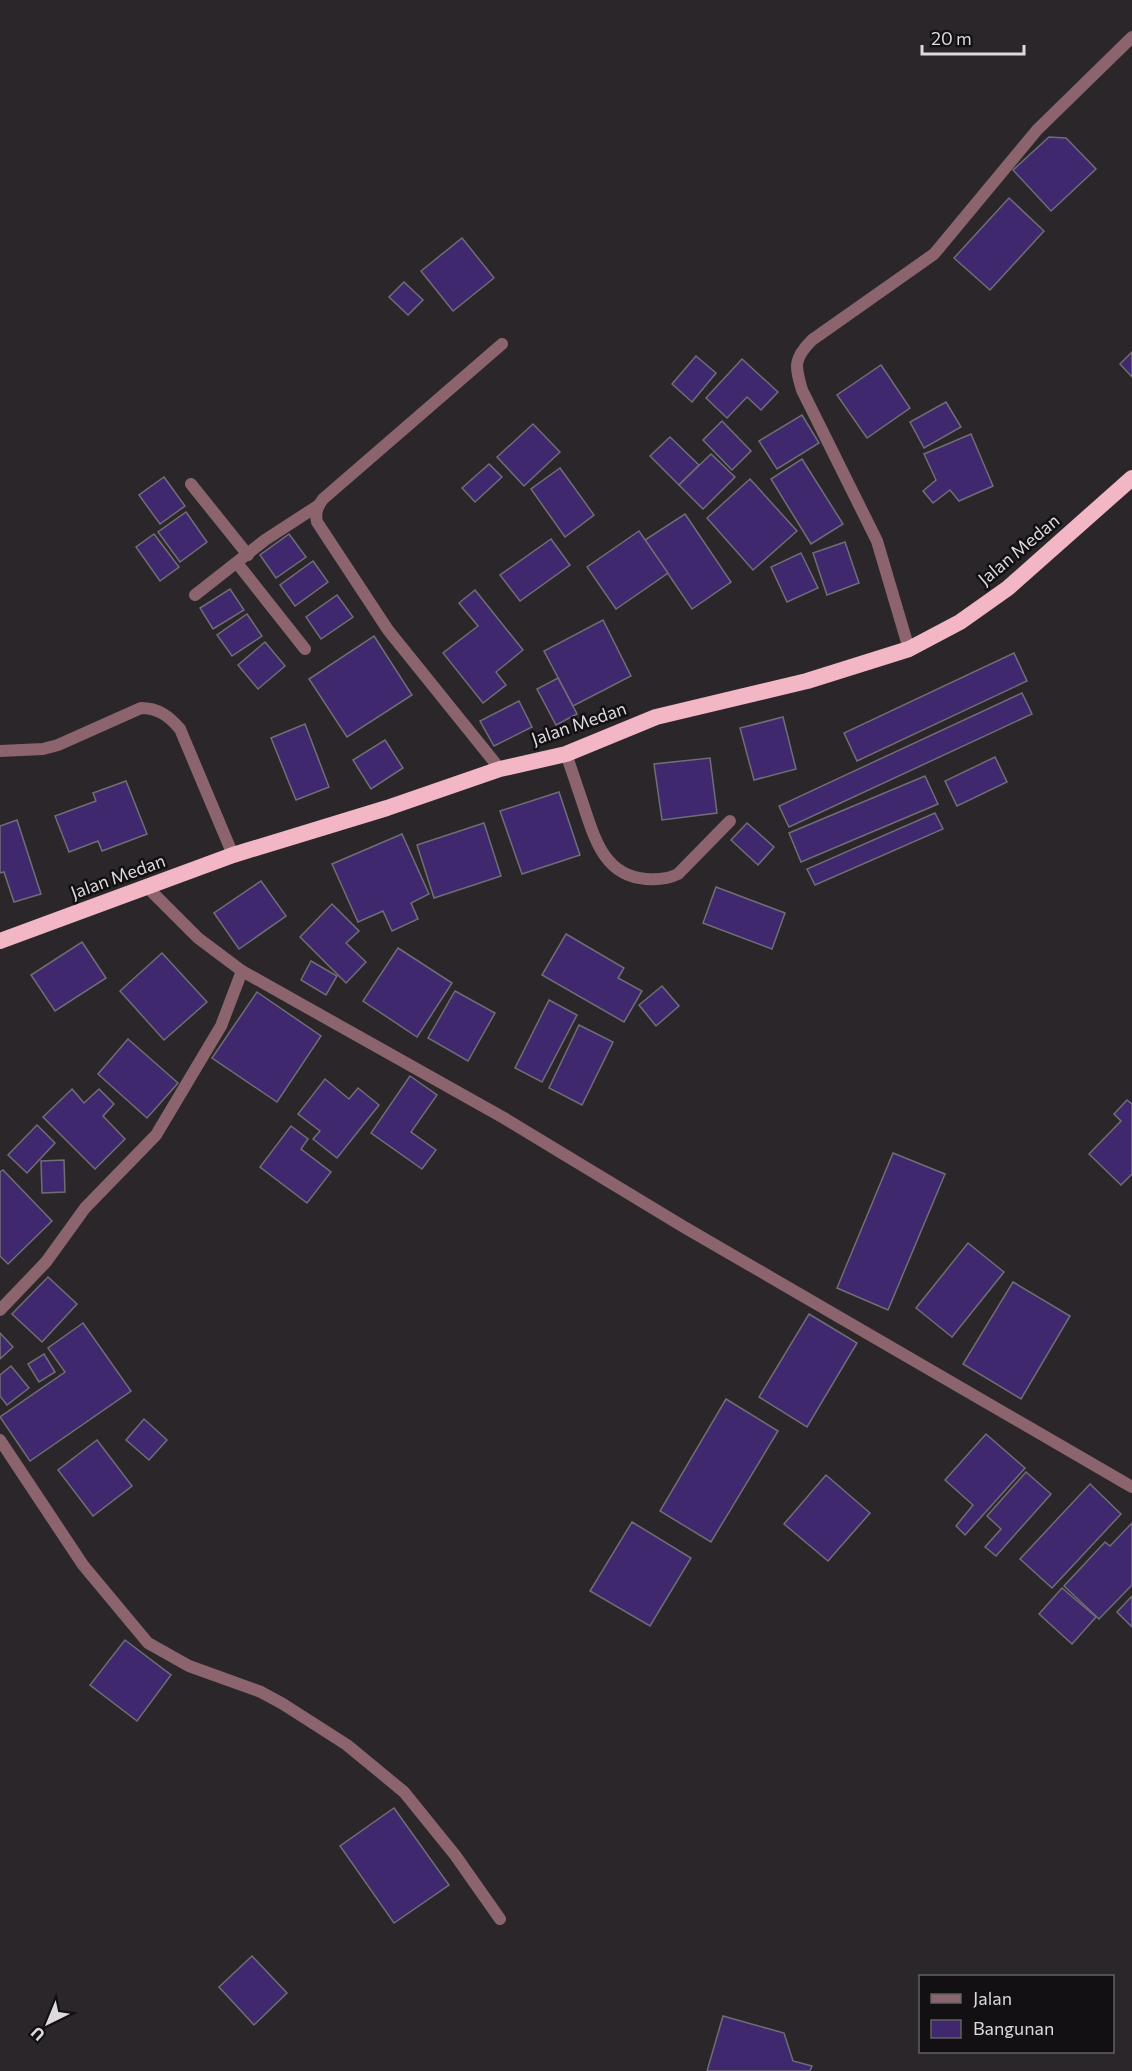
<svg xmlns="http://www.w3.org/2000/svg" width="1132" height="2071" font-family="Commissioner,sans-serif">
  <rect width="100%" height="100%" fill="#2b262a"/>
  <g fill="#40286e" stroke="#6f6e75" stroke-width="1.5">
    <polygon points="1049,137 1066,138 1096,169 1051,211 1013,170"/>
    <polygon points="1009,198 1044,231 990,290 954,258"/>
    <polygon points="462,238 494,278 453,311 421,271"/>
    <polygon points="404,282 423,300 408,315 389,297"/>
    <polygon points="1132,352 1132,377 1120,364"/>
    <polygon points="696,356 716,373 692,402 672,384"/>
    <polygon points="742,359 778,392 761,410 747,397 727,418 706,398"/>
    <polygon points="881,365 910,408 867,438 837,395"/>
    <polygon points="946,402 961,427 924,448 910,422"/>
    <polygon points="802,415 819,443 777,469 759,441"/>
    <polygon points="722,421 751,451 732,470 703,440"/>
    <polygon points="533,424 560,452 524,486 497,457"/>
    <polygon points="971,434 993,486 959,501 950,490 933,503 923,491 936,480 924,454"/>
    <polygon points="670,437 699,465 679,485 650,456"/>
    <polygon points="711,454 735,477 703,509 679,485"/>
    <polygon points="802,459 843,524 811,544 771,479"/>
    <polygon points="489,464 502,477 475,502 462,488"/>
    <polygon points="560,468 594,515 565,537 531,489"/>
    <polygon points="164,477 185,506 160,524 139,495"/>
    <polygon points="750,479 797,531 753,570 707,518"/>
    <polygon points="186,512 207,542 180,562 158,532"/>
    <polygon points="685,514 731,582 692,609 645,540"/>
    <polygon points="639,531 668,573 616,609 587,567"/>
    <polygon points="154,534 179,567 160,581 136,547"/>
    <polygon points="289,534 306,557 276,578 260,555"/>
    <polygon points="551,539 570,565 520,601 500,575"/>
    <polygon points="845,542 859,583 827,595 813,553"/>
    <polygon points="801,553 818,588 787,602 771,567"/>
    <polygon points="313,561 328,582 295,606 280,585"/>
    <polygon points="230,589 244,610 213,629 200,608"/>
    <polygon points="475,590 523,650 496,672 506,685 483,703 443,653 478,626 459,603"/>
    <polygon points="337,595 353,617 321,639 306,617"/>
    <polygon points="247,614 262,636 232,656 217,635"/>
    <polygon points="603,620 631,676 573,706 544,651"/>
    <polygon points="374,636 412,695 347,737 309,679"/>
    <polygon points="265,642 285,666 258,689 238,665"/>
    <polygon points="1014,653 1027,681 857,761 844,733"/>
    <polygon points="558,678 577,714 556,725 537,689"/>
    <polygon points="1022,693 1032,714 789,827 779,806"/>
    <polygon points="519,701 532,727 494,746 480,721"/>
    <polygon points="783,717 796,769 754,780 740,728"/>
    <polygon points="305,724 329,787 296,800 271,738"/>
    <polygon points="385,740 403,768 371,789 353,760"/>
    <polygon points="995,757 1007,782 957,806 945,781"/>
    <polygon points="710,758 717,813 662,820 654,764"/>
    <polygon points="925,776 938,804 801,862 789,833"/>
    <polygon points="126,781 147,834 102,851 98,841 69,852 55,816 96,801 93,793"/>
    <polygon points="559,792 580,855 522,874 500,811"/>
    <polygon points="935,813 943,829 815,885 807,869"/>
    <polygon points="17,820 41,894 14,902 4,872 0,873 0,826"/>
    <polygon points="484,823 501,876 434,898 417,845"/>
    <polygon points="747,823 774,847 758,865 731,840"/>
    <polygon points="402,834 429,894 411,903 418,919 392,931 383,911 358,922 332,864"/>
    <polygon points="261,881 286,916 239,949 214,913"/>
    <polygon points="716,887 785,913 772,949 703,923"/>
    <polygon points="332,904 359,931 346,943 366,962 346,983 300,937"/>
    <polygon points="566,934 624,968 618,978 642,991 624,1022 542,975"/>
    <polygon points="82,942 106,978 55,1011 31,975"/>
    <polygon points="398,948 452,983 417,1037 363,1001"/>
    <polygon points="162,953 207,1002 164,1040 120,991"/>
    <polygon points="311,961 337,976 326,995 301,980"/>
    <polygon points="662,986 679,1006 656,1026 639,1005"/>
    <polygon points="455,991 495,1013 468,1061 428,1038"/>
    <polygon points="257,992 321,1036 277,1102 212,1058"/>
    <polygon points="549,1000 577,1015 542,1082 515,1068"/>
    <polygon points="579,1025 613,1042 582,1105 549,1088"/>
    <polygon points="128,1039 178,1083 147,1118 98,1074"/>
    <polygon points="410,1076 437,1095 411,1132 436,1150 422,1169 371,1133"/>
    <polygon points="325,1079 349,1099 358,1088 379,1105 337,1158 313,1139 320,1131 298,1114"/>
    <polygon points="72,1089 84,1103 99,1089 114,1104 103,1116 125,1139 95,1169 43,1117"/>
    <polygon points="1127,1100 1132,1104 1132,1174 1121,1185 1089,1154 1121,1121 1114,1114"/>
    <polygon points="37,1125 55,1143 27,1173 8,1155"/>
    <polygon points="291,1126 308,1139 301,1149 331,1172 307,1203 260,1167"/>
    <polygon points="893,1153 945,1174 888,1310 837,1288"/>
    <polygon points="64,1160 65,1192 42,1193 41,1161"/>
    <polygon points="3,1170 52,1221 8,1264 0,1256 0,1172"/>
    <polygon points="968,1243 1004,1272 952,1337 916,1308"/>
    <polygon points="48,1277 77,1304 42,1342 12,1314"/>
    <polygon points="1013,1282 1070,1316 1021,1399 963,1364"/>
    <polygon points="809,1314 857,1343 807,1427 759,1397"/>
    <polygon points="83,1323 131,1391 30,1461 0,1417 65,1372 48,1348"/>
    <polygon points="0,1333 13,1347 0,1359"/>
    <polygon points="44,1354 55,1372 39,1382 28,1364"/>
    <polygon points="11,1366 29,1388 7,1405 0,1396 0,1375"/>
    <polygon points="726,1399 778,1431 711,1542 660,1511"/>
    <polygon points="144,1419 167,1440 149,1460 126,1440"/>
    <polygon points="986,1434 1025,1468 965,1535 956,1526 973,1505 945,1480"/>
    <polygon points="97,1440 132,1486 93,1516 58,1470"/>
    <polygon points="1026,1472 1051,1494 996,1556 985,1547 1001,1529 987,1516"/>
    <polygon points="826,1475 870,1513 828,1561 784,1524"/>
    <polygon points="1090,1484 1121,1514 1052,1588 1020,1559"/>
    <polygon points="632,1522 691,1558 650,1626 590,1591"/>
    <polygon points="1132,1523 1132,1585 1099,1619 1064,1586 1105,1542 1110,1546"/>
    <polygon points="1062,1588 1096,1617 1072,1644 1039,1614"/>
    <polygon points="1132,1596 1132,1627 1117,1612"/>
    <polygon points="125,1640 171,1675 137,1721 90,1685"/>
    <polygon points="394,1808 449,1885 394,1923 340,1846"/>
    <polygon points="252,1956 287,1993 254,2025 219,1987"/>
    <polygon points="723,2016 784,2033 793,2061 812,2066 810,2071 707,2071"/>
  </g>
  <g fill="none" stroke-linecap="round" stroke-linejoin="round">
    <g stroke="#8b646d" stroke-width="12">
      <path d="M0,751L43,749L58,745L141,708C158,708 169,716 180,729L233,855"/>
      <path d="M566,754C572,771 578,789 584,807C595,840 605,876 646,879C658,880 668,879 678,874L730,821"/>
    </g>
    <g stroke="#8b646d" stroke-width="12">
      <polyline points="191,484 248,555"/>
      <polyline points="237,563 305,649"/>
      <polyline points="195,595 265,540 319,505"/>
      <path d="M909,649L877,541L802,390C795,366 793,359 812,340L934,254L1037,130L1132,37"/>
      <path d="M500,769L388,630L317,522C315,513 317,507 323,499L502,344"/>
      <polyline points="147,887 198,938 242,971 504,1118 684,1227 1132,1487"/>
      <polyline points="0,1310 46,1262 85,1208 156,1135 221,1026 242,971"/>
      <polyline points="0,1440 83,1565 148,1643 189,1666 261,1692 283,1704 347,1745 404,1792 455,1855 500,1919"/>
    </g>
    <polyline stroke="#f2b6c4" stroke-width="16" points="0,941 233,855 387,808 500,769 566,754 656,717 807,681 909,649 960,622 1008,588 1132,478"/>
  </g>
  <g text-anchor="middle" stroke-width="5" stroke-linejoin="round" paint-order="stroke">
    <g font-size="18" fill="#ddd9dc" stroke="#121012">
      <text transform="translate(1019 550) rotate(-40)" y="6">Jalan Medan</text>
      <text transform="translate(579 724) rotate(-19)" y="6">Jalan Medan</text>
      <text transform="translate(118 877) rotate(-20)" y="6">Jalan Medan</text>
    </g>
  </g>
  <rect x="919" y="1975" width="195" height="78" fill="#121012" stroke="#636063" stroke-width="1.5"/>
  <rect x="931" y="1994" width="30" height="9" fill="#8b646d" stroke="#636063" stroke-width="1.5"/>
  <text x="973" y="2005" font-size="18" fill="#ddd9dc">Jalan</text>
  <rect x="931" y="2020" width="30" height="18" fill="#40286e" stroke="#636063" stroke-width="1.5"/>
  <text x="973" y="2035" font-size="18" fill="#ddd9dc">Bangunan</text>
  <g transform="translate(48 2023) rotate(223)" stroke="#121012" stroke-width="4.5" paint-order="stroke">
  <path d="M0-4.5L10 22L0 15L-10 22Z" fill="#ddd9dc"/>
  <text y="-9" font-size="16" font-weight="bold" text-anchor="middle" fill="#ddd9dc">U</text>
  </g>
  <path d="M922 45v9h102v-9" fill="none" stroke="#ddd9dc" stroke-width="3"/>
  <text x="931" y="45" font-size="18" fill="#ddd9dc" stroke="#121012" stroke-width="4.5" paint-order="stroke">20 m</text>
</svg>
